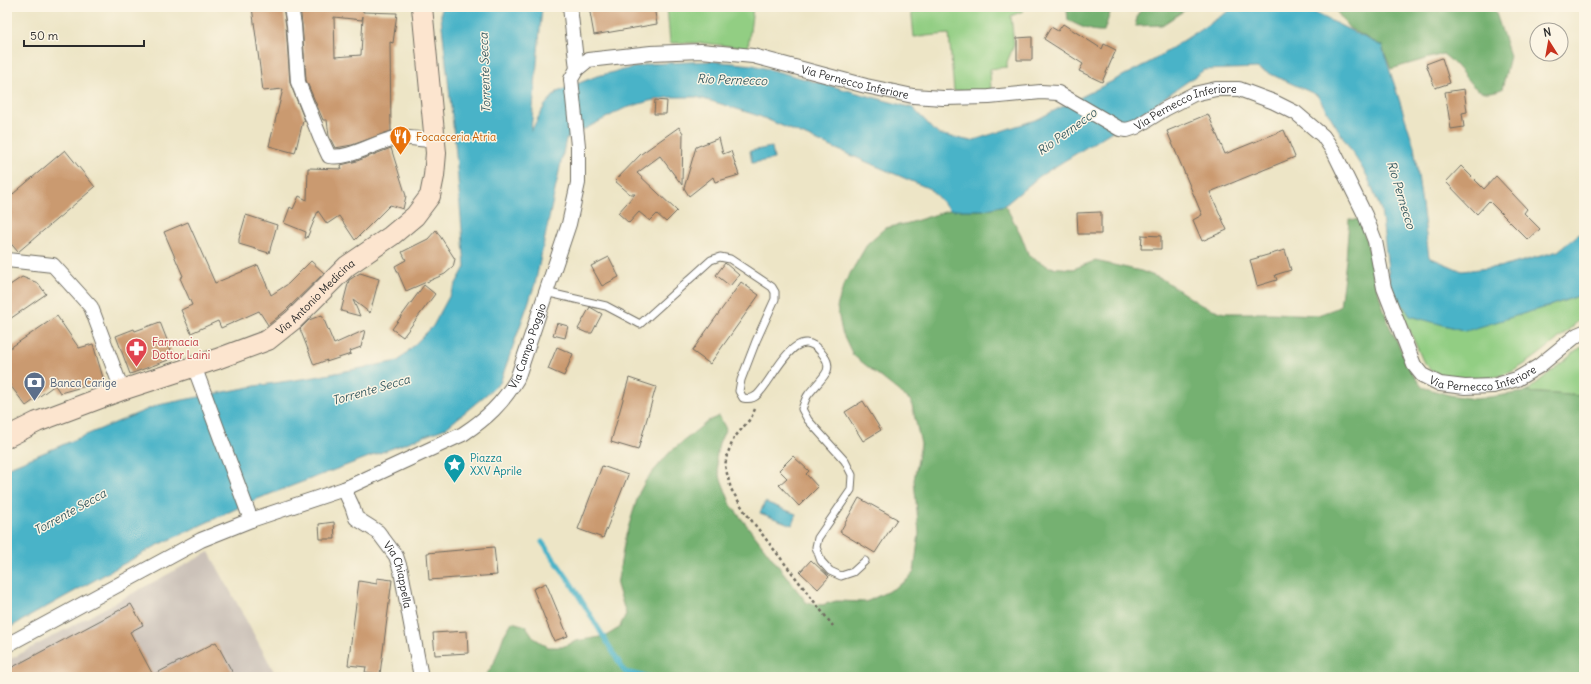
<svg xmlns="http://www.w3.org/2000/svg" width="1591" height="684" font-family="Delius,sans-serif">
  <rect width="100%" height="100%" fill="#fcf5e5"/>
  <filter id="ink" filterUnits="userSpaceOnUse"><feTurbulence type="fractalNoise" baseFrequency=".025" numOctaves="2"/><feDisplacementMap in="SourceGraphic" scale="8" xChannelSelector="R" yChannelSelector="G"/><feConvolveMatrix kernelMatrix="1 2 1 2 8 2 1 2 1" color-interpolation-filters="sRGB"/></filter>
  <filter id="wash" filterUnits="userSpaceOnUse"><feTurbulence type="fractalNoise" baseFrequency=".012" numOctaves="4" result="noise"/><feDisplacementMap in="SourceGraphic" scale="16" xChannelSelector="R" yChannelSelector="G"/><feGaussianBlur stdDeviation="0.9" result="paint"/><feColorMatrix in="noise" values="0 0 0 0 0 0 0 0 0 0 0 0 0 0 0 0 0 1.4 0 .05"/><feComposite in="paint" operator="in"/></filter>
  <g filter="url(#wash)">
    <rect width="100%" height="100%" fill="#ede5c6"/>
    <polygon fill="#ccc2b9" points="209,552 277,677 7,677 7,661"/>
    <g fill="#92ce83" stroke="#5e7c57">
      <polygon points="667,7 753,7 748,48 702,43 670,43"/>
      <polygon points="911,7 1024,7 1023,11 1011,16 1014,45 1007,62 1007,67 990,69 991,91 954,91 949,34 914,37"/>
      <path d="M1390,286L1549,306L1584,294V316C1565,333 1527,368 1503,375C1482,381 1457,378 1436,375L1423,361Z"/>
      <polygon points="1584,346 1584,396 1526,392 1581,347"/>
    </g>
    <g fill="#75b171" stroke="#506e4e">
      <path d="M1069,7H1112L1104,31C1091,32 1079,26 1068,20L1067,10Z"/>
      <polygon points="1143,7 1187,7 1185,10 1162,25 1135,26 1138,14"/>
      <path d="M1333,7H1494L1510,56L1502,89C1476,99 1472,83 1457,67C1453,62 1448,58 1443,54L1391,69L1382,46L1349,28Z"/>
      <polygon points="1005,205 1021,235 1029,256 1049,267 1073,269 1095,261 1141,271 1162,279 1201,305 1224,313 1271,313 1318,315 1340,307 1346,260 1349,219 1360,220 1369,250 1373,276 1389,325 1412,373 1422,387 1449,395 1475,399 1526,392 1584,396 1584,677 485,677 494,663 504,635 512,622 526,626 534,638 548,647 562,647 576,641 606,636 619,628 626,614 617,585 625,538 639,493 646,480 669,453 708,421 719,416 726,429 719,443 716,459 719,474 731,505 807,603 822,605 836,601 866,602 893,589 906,581 914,572 919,533 914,480 921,444 911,401 853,355 842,332 837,307 844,284 868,243 885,228 909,223 950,210 983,210"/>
    </g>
    <g fill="#4ab3c8" stroke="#3a6f7a">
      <polygon points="441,7 542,7 531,131 545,105 557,92 597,76 649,64 711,61 753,65 913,108 938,134 971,141 1038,119 1152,61 1235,7 1307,9 1382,46 1414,146 1429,257 1462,271 1506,266 1558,251 1584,230 1584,294 1549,306 1466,331 1410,316 1390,286 1381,210 1367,176 1317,95 1257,68 1204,70 1151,107 1040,176 1005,205 983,210 950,210 930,189 759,116 721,104 696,97 672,97 649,101 623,109 566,139 535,284 500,383 446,428 257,499 154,547 7,629 7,468 158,405 255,386 315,377 398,361 433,326 465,267 455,143 441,17"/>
      <polygon points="772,147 774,159 752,163 750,151"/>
      <polygon points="765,502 796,514 792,525 760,513"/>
    </g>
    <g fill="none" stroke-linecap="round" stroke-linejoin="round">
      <polyline stroke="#4ab3c8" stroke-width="5" points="542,542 569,580 625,672 649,677"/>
    </g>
    <g id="blocks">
      <g fill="#ca9a6f" fill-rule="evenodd">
        <polygon points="252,7 283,7 286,26 290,83 305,121 303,121 295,153 269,146 283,89 263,91"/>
        <path d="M300,7H355L363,8V12L397,13L393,43L390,42L391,131L352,145L335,148L329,136L327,120H323L306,80L302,24ZM363,16L361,55L335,57L334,17L362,20Z"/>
        <polygon points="589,7 654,7 657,24 594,35"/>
        <polygon points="1063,24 1102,49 1104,44 1116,50 1102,82 1079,71 1083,64 1044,39 1051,27 1058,31"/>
        <polygon points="1032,37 1032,60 1017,60 1017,38"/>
        <polygon points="1442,58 1450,83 1435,88 1426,64"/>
        <polygon points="1464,89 1467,112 1462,113 1464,127 1451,129 1445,92"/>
        <polygon points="655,100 667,101 666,114 654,114"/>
        <polygon points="1208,114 1225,154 1284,130 1295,157 1210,192 1227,230 1202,241 1193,220 1202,215 1167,131"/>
        <polygon points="679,127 683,133 682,185 660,156 637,173 677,211 666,222 657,214 650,221 639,212 629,223 618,213 635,194 630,194 615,181 641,154"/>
        <polygon points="719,138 723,154 731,151 739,175 715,182 713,177 689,196 684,188 696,147"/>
        <polygon points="391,148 406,196 403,209 390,205 355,240 339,216 327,224 318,211 307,238 305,238 306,232 284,223 290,207 293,209 299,196 307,200 308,168 342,169 341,165 357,161"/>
        <polygon points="65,150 95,187 18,252 7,239 7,199"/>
        <polygon points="1461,166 1484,189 1496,176 1527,209 1524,213 1540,229 1528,240 1489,201 1477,214 1446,182"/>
        <polygon points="1101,212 1101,234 1078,234 1077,213"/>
        <polygon points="246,215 277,225 269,253 239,244 239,239"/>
        <polygon points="188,222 215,283 258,265 271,295 288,284 311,261 324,273 285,311 268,325 259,311 221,328 218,321 191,333 181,310 192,305 180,278 183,276 164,232"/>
        <polygon points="436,230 455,259 453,267 445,274 406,291 395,266 406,260 402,252 428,239"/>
        <polygon points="1142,235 1161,236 1161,249 1141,249"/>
        <polygon points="1285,250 1291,270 1275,275 1277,280 1257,286 1250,260"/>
        <polygon points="609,257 619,277 602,286 591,266"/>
        <polygon points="725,263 739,275 730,286 716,275"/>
        <polygon points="360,273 379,279 370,313 353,300 360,316 341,311 349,280"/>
        <polygon points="22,277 38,283 46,294 7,321 7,287"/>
        <polygon points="741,282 759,295 710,364 692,351"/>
        <polygon points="424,285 435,294 403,337 392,329"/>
        <polygon points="590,307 602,314 592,333 587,333 578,329"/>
        <polygon points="322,315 334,344 365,330 361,347 350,351 351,354 326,362 327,360 314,365 300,329 309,320"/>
        <polygon points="57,316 79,348 93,344 104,381 60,393 55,385 26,406 7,381 7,350"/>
        <polygon points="160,322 174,358 130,374 116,336 134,329 135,331"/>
        <polygon points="557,323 568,326 565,338 553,335"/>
        <polygon points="557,347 573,354 564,376 548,369"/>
        <polygon points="629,378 656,387 638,450 611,442"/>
        <polygon points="863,401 881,430 863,441 845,412"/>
        <polygon points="793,456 809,471 806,474 818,487 799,506 779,485 787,478 779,470"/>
        <polygon points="602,466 628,475 603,538 578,529"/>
        <polygon points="859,498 897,519 875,553 840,532"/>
        <polygon points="334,522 335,539 320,539 319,524"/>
        <polygon points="494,547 497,575 429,580 427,553"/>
        <polygon points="811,560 829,577 818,589 800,572"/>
        <polygon points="377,578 392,580 380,674 365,672 366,667 348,665 359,581 377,584"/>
        <polygon points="546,583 568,636 554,641 533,589"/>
        <polygon points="131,604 143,625 130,632 153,675 216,642 235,677 7,677 7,670"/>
        <polygon points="467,631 468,653 435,655 433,633"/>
      </g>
    </g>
  </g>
  <g filter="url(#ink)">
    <use href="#blocks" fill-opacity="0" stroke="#6f6c61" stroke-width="1"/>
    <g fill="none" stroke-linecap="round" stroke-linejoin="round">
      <defs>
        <path id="lane" d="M545,292L606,306L640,324L711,260L720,257L730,259L772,287L775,292V299L756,341L741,380L739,391L743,398C748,399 753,399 757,395C774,380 797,316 824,356C827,360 829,365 827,371C824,378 813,388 808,395C805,399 804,405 802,409L808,420L845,461L852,475L851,490L818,538L816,547L821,561L830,571L841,576L853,572L865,561"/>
        <g id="street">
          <path d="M291,7L294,25L298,82L320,137L329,156C350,160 376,141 397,138C409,137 423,140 435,140"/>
          <polyline points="570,7 577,69"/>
          <polyline points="7,260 53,265 91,307 122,390"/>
          <polyline points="194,366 251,520"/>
          <path id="s1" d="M344,489L352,506L356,518L378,532L396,556L401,571L421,677"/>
          <path id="s2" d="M7,645L201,540L251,520L344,489L463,434C487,418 502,404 517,379L569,224L578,183V146L571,79L577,69L588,60L651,53L701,51L753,56L866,86L913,96L943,98L989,97L1041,92L1058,93L1120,129L1127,130L1136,127L1165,109L1194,94L1216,89H1239L1274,102L1296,113L1323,136L1334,152L1365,215L1375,241L1384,288L1414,365L1422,375L1440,384L1465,387L1493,386L1517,379L1539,366L1577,335L1584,332"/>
        </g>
        <g id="secondary">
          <path id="s3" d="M7,437L37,422L122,390L217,359L268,340L293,320L347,266L391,236L415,216L430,196L434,176L436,153L422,7"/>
        </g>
      </defs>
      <use href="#lane" stroke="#6f6c61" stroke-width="9"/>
      <use href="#street" stroke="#6f6c61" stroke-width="16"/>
      <use href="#secondary" stroke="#6f6c61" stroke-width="22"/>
      <polyline stroke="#6f6c61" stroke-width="2.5" stroke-dasharray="3 3" stroke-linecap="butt" points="755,409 751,418 734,438 727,455 725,466 731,489 745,512 833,626"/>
      <use href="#lane" stroke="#fff" stroke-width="7"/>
      <use href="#street" stroke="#fff" stroke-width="14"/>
      <use href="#secondary" stroke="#fce5cf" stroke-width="20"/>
    </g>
  </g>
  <defs>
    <symbol id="restaurant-pin" viewBox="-11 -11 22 30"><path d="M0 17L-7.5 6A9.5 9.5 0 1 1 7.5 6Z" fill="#e8710a" stroke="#fcf5e5"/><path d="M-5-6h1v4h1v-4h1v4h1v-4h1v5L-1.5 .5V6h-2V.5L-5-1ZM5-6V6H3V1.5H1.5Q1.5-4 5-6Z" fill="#fff"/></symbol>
    <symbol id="pharmacy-pin" viewBox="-11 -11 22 30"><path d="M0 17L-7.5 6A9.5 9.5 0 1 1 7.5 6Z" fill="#e0444e" stroke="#fcf5e5"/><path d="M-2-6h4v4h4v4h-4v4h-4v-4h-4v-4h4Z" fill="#fff"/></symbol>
    <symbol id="bank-pin" viewBox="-11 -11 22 30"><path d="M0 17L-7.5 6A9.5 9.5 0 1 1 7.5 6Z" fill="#5c6f8a" stroke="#fcf5e5"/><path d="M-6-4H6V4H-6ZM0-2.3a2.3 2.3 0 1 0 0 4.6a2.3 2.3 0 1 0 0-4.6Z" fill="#fff"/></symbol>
    <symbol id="sight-pin" viewBox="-11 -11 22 30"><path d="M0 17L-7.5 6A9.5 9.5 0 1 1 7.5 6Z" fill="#0f9aa8" stroke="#fcf5e5"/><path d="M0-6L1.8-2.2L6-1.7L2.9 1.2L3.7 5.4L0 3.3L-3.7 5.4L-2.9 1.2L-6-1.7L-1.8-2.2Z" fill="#fff"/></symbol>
  </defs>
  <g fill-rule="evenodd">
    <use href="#restaurant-pin" x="388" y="124" width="25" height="34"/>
    <use href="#pharmacy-pin" x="124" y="336" width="25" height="34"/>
    <use href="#bank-pin" x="22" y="370" width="25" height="34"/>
    <use href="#sight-pin" x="442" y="452" width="25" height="34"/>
  </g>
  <g text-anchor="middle" stroke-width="3" stroke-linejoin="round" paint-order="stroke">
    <g font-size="11" fill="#2b2b2b" stroke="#fcf5e5">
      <text dy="4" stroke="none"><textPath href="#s2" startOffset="1188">Via Pernecco Inferiore</textPath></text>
      <text dy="4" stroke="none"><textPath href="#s2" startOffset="1536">Via Pernecco Inferiore</textPath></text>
      <text dy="4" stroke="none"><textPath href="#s3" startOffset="343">Via Antonio Medicina</textPath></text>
      <text dy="4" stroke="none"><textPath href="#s2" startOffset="616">Via Campo Poggio</textPath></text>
      <text dy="4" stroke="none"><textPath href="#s2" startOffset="2016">Via Pernecco Inferiore</textPath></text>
      <text dy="4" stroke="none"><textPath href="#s1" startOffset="106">Via Chiappella</textPath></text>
    </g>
    <g font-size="11" fill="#c56008" stroke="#fcf5e5" text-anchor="start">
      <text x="416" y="141">Focacceria Atria</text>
    </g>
    <g font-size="11" fill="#be3a42" stroke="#fcf5e5" text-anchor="start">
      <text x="152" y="346">Farmacia<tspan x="152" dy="13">Dottor Laini</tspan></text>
    </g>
    <g font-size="11" fill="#4e5e75" stroke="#fcf5e5" text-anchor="start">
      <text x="50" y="387">Banca Carige</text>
    </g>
    <g font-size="11" fill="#0d838f" stroke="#fcf5e5" text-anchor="start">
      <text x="470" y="462">Piazza<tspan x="470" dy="13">XXV Aprile</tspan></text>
    </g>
    <g font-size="12" font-style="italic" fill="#365b62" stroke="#fcf5e5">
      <text transform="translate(485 73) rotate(-92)" y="4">Torrente Secca</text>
      <text transform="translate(732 80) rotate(2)" y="4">Rio Pernecco</text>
      <text transform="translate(1067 132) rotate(-36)" y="4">Rio Pernecco</text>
      <text transform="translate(1401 195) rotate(73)" y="4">Rio Pernecco</text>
      <text transform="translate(371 390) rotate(-16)" y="4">Torrente Secca</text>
      <text transform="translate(70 512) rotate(-29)" y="4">Torrente Secca</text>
    </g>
  </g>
  <rect width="1591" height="684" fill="none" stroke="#fcf5e5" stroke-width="24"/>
  <g transform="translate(1549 42) rotate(349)"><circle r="19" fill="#fcf5e5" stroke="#a8a49b"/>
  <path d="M0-3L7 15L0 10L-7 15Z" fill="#c8321e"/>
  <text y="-6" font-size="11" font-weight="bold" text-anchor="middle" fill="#2b2b2b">N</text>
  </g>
  <path d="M24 40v6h120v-6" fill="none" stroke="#2b2b2b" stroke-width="2"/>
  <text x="30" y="40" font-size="12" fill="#2b2b2b" stroke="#fcf5e5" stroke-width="3" paint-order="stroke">50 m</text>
</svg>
